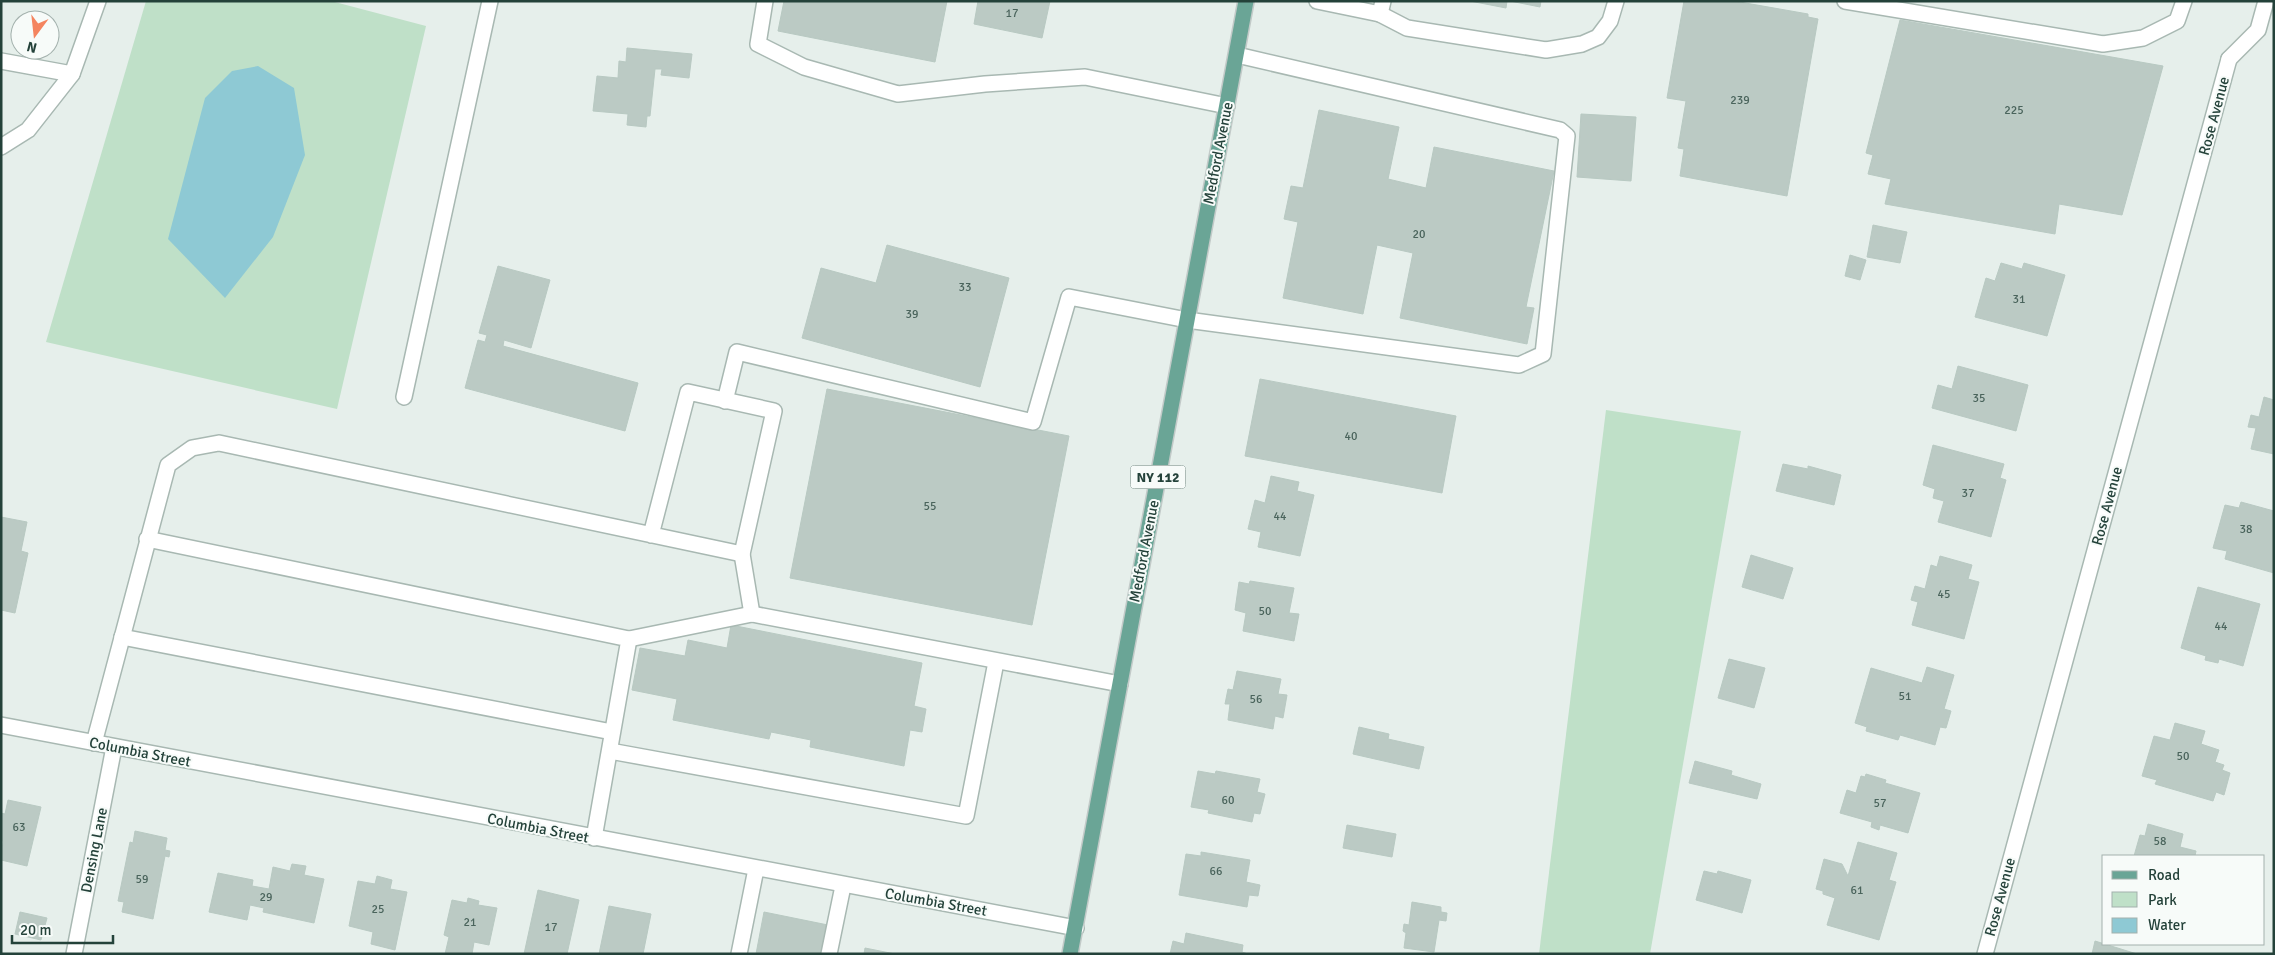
<svg xmlns="http://www.w3.org/2000/svg" width="2275" height="955" font-family="Signika,sans-serif">
  <rect width="100%" height="100%" fill="#e6efeb"/>
  <g fill="#bfe0c8">
    <polygon points="146,1 331,1 426,26 337,409 46,342"/>
    <polygon points="1606,410 1741,431 1650,954 1539,954"/>
  </g>
  <polygon fill="#8ec9d4" points="258,66 294,88 305,155 273,237 225,298 168,239 205,98 232,71"/>
  <g fill="#bbcac4" stroke="#b8c9c2">
    <polygon points="784,1 947,1 935,62 778,31"/>
    <polygon points="978,1 1050,1 1042,38 974,24"/>
    <polygon points="1470,1 1507,1 1506,8"/>
    <polygon points="1510,1 1541,1 1540,7"/>
    <polygon points="1684,1 1734,1 1808,14 1808,17 1818,19 1787,196 1680,176 1684,149 1678,148 1686,101 1667,98"/>
    <polygon points="1900,20 2163,66 2122,215 2059,204 2055,234 1885,204 1891,179 1868,174 1873,155 1866,153"/>
    <polygon points="627,48 692,54 689,78 661,75 662,69 655,69 650,116 647,116 646,127 627,125 628,114 593,111 597,76 618,78 619,61 626,62"/>
    <polygon points="1319,110 1399,127 1388,179 1426,188 1434,147 1554,171 1526,307 1534,308 1527,344 1400,318 1413,253 1377,245 1363,314 1283,298 1298,222 1284,219 1291,186 1303,188"/>
    <polygon points="1581,114 1636,117 1631,181 1577,177"/>
    <polygon points="1873,225 1907,232 1900,263 1867,257"/>
    <polygon points="887,245 1009,278 980,387 802,338 821,268 876,283"/>
    <polygon points="1850,255 1866,260 1860,280 1845,276"/>
    <polygon points="2001,263 2022,269 2024,263 2065,275 2047,336 1975,317 1986,278 1995,281"/>
    <polygon points="498,266 550,280 531,348 504,340 503,346 638,383 625,431 465,388 478,340 485,342 487,335 479,333"/>
    <polygon points="1958,366 2028,385 2016,431 1932,408 1938,385 1952,389"/>
    <polygon points="1260,379 1456,416 1442,493 1245,456"/>
    <polygon points="827,389 1069,436 1032,625 790,578"/>
    <polygon points="2264,397 2274,400 2274,454 2251,449 2256,428 2248,427 2251,415 2259,417"/>
    <polygon points="1933,445 2004,464 2000,478 2006,480 1991,537 1938,522 1944,501 1933,498 1935,489 1923,485"/>
    <polygon points="1783,464 1808,469 1808,466 1841,475 1834,505 1776,491"/>
    <polygon points="1271,476 1299,482 1297,491 1314,495 1300,556 1258,547 1261,532 1248,529 1255,500 1265,503"/>
    <polygon points="2241,502 2274,511 2274,573 2225,559 2227,551 2213,548 2225,505 2239,508"/>
    <polygon points="1,517 27,522 21,551 28,553 15,613 1,610"/>
    <polygon points="1751,555 1793,568 1783,599 1742,587"/>
    <polygon points="1940,556 1972,565 1968,579 1979,582 1964,639 1912,625 1918,602 1911,600 1915,586 1925,589 1931,565 1937,567"/>
    <polygon points="1250,581 1294,588 1289,613 1299,614 1294,641 1243,631 1246,613 1235,610 1239,582 1249,584"/>
    <polygon points="2198,587 2260,604 2243,666 2219,659 2218,663 2205,660 2206,656 2181,648"/>
    <polygon points="731,625 922,663 914,706 926,709 922,732 910,730 904,766 810,747 811,740 771,732 769,739 673,720 677,699 632,690 640,648 685,656 688,640 727,648"/>
    <polygon points="1729,659 1765,668 1754,708 1718,698"/>
    <polygon points="1927,667 1954,675 1944,709 1951,711 1946,728 1940,727 1935,745 1900,735 1898,740 1866,731 1867,727 1855,723 1871,668 1922,683"/>
    <polygon points="1237,671 1281,679 1278,694 1287,695 1283,718 1275,716 1273,729 1228,720 1230,704 1225,704 1228,689 1233,690"/>
    <polygon points="2175,723 2205,731 2201,744 2219,750 2215,762 2224,765 2222,770 2230,773 2224,795 2216,792 2213,801 2155,784 2157,780 2142,776 2154,736 2170,740"/>
    <polygon points="1359,727 1389,734 1388,739 1424,747 1419,769 1353,754"/>
    <polygon points="1695,761 1732,771 1731,775 1761,784 1757,799 1689,783"/>
    <polygon points="1198,771 1215,774 1216,771 1260,779 1257,792 1265,794 1260,814 1254,813 1252,822 1208,813 1209,810 1191,807"/>
    <polygon points="1866,774 1886,780 1885,783 1920,793 1908,833 1880,825 1879,830 1871,827 1872,822 1840,813 1847,790 1856,793 1861,776 1865,777"/>
    <polygon points="8,800 41,807 27,866 1,860 3,841 1,841 1,813 5,814"/>
    <polygon points="2148,824 2183,834 2180,847 2196,851 2195,856 2134,856 2140,835 2145,836"/>
    <polygon points="1347,825 1396,834 1392,857 1343,848"/>
    <polygon points="135,831 167,838 165,850 170,851 169,857 165,856 153,919 122,912 124,902 118,901 130,842 133,843"/>
    <polygon points="1858,842 1897,853 1889,880 1896,882 1879,940 1827,925 1835,898 1823,894 1823,891 1816,889 1824,859 1842,864 1848,876"/>
    <polygon points="1201,852 1250,860 1246,882 1260,885 1258,896 1249,895 1247,907 1179,895 1186,854 1201,856"/>
    <polygon points="292,864 306,866 304,875 324,879 314,923 263,912 264,908 250,905 247,920 209,912 218,873 253,880 252,886 269,889 273,867 290,871"/>
    <polygon points="1704,871 1717,874 1718,871 1751,880 1742,913 1696,900"/>
    <polygon points="377,876 392,880 390,889 407,892 395,950 371,944 373,932 349,926 358,881 375,884"/>
    <polygon points="538,890 579,900 567,954 524,954"/>
    <polygon points="468,898 479,901 478,905 497,908 489,945 474,942 472,954 445,954 449,937 444,935 452,900 467,903"/>
    <polygon points="1412,902 1441,907 1441,912 1447,913 1446,921 1439,920 1434,952 1404,948 1406,933 1403,931 1404,924 1409,925"/>
    <polygon points="609,906 651,914 643,954 599,954"/>
    <polygon points="20,912 47,918 41,940 15,934"/>
    <polygon points="764,912 828,925 822,954 756,954"/>
    <polygon points="1186,933 1243,945 1242,952 1248,954 1170,954 1173,941 1184,944"/>
    <polygon points="2095,941 2137,954 2092,954"/>
    <polygon points="865,948 895,954 864,954"/>
  </g>
  <g fill="none" stroke-linecap="round" stroke-linejoin="round">
    <defs>
      <g id="service">
        <polyline points="765,1 758,44 804,67 898,94 985,84 1085,77 1227,106"/>
        <polyline points="1317,1 1380,14 1383,1"/>
        <polyline points="1845,1 2103,44 2143,38 2177,21 2184,1"/>
        <polyline points="1380,14 1407,28 1546,50 1582,44 1598,37 1610,21 1616,1"/>
        <polyline points="2229,59 2258,30 2266,1"/>
        <polyline points="1,61 72,74"/>
        <polyline points="1,147 28,130 72,74 98,1"/>
        <polyline points="404,397 490,1"/>
        <polyline points="725,401 737,352 1033,422 1069,297 1187,320 1519,365 1543,354 1567,136 1560,130 1237,55"/>
        <polyline points="147,539 629,639 594,838"/>
        <polyline points="742,554 752,614"/>
        <polyline points="122,637 612,732"/>
        <polyline points="629,639 752,614 1120,684"/>
        <polyline points="94,743 168,465 192,448 219,443 742,554 774,411 688,392 651,535"/>
        <polyline points="610,751 966,816 996,662"/>
        <polyline points="739,954 756,869"/>
        <polyline points="829,954 843,886"/>
      </g>
      <g id="minor">
        <polyline points="1,725 1076,928"/>
        <polyline points="74,954 114,747"/>
        <polyline points="1985,954 2229,59"/>
      </g>
      <polyline id="primary" points="1070,954 1246,1"/>
    </defs>
    <use href="#service" stroke="#a8b8b2" stroke-width="18"/>
    <use href="#minor" stroke="#a8b8b2" stroke-width="18"/>
    <use href="#primary" stroke="#c2cac8" stroke-width="18"/>
    <use href="#service" stroke="#fff" stroke-width="15"/>
    <use href="#minor" stroke="#fff" stroke-width="15"/>
    <use href="#primary" stroke="#6aa596" stroke-width="15"/>
  </g>
  <g text-anchor="middle" stroke-width="4" stroke-linejoin="round" paint-order="stroke">
    <g font-size="12" fill="#4a645c">
      <text x="1012" y="17">17</text>
      <text x="1740" y="104">239</text>
      <text x="2014" y="114">225</text>
      <text x="1419" y="238">20</text>
      <text x="965" y="291">33</text>
      <text x="2019" y="303">31</text>
      <text x="912" y="318">39</text>
      <text x="1979" y="402">35</text>
      <text x="1351" y="440">40</text>
      <text x="1968" y="497">37</text>
      <text x="930" y="510">55</text>
      <text x="1280" y="520">44</text>
      <text x="2246" y="533">38</text>
      <text x="1944" y="598">45</text>
      <text x="1265" y="615">50</text>
      <text x="2221" y="630">44</text>
      <text x="1905" y="700">51</text>
      <text x="1256" y="703">56</text>
      <text x="2183" y="760">50</text>
      <text x="1228" y="804">60</text>
      <text x="1880" y="807">57</text>
      <text x="19" y="831">63</text>
      <text x="2160" y="845">58</text>
      <text x="1216" y="875">66</text>
      <text x="142" y="883">59</text>
      <text x="1857" y="894">61</text>
      <text x="266" y="901">29</text>
      <text x="378" y="913">25</text>
      <text x="470" y="926">21</text>
      <text x="551" y="931">17</text>
    </g>
    <rect fill="#f7fbf9" stroke="#637a73" stroke-width="1" x="1130.5" y="465.5" width="55" height="23" rx="4"/>
    <g font-size="14" font-weight="bold" fill="#24423a">
      <text x="1158" y="482">NY 112</text>
    </g>
    <g font-size="15" fill="#24423a" stroke="#f7fbf9">
      <text transform="translate(2214 116) rotate(-75)" y="5">Rose Avenue</text>
      <text transform="translate(1218 153) rotate(-79)" y="5">Medford Avenue</text>
      <text transform="translate(2107 506) rotate(-75)" y="5">Rose Avenue</text>
      <text transform="translate(1144 551) rotate(-79)" y="5">Medford Avenue</text>
      <text transform="translate(140 752) rotate(11)" y="5">Columbia Street</text>
      <text transform="translate(538 828) rotate(11)" y="5">Columbia Street</text>
      <text transform="translate(94 850) rotate(-79)" y="5">Densing Lane</text>
      <text transform="translate(2000 897) rotate(-75)" y="5">Rose Avenue</text>
      <text transform="translate(936 902) rotate(10)" y="5">Columbia Street</text>
    </g>
  </g>
  <rect width="2275" height="955" fill="none" stroke="#24423a" stroke-width="5"/>
  <rect x="2102" y="855" width="162" height="90" fill="#f7fbf9" stroke="#a3b1ad"/>
  <rect x="2112" y="871" width="25" height="8" fill="#6aa596" stroke="#a3b1ad"/>
  <text x="2148" y="880" font-size="15" fill="#24423a">Road</text>
  <rect x="2112" y="892" width="25" height="15" fill="#bfe0c8" stroke="#a3b1ad"/>
  <text x="2148" y="905" font-size="15" fill="#24423a">Park</text>
  <rect x="2112" y="918" width="25" height="15" fill="#8ec9d4" stroke="#a3b1ad"/>
  <text x="2148" y="930" font-size="15" fill="#24423a">Water</text>
  <g transform="translate(35 35) rotate(195)"><circle r="24" fill="#f7fbf9" stroke="#a3b1ad"/>
  <path d="M0-4L9 19L0 12L-9 19Z" fill="#f4845f"/>
  <text y="-8" font-size="14" font-weight="bold" text-anchor="middle" fill="#24423a">N</text>
  </g>
  <path d="M12 935v8h101v-8" fill="none" stroke="#24423a" stroke-width="2.5"/>
  <text x="20" y="935" font-size="15" fill="#24423a" stroke="#f7fbf9" stroke-width="4" paint-order="stroke">20 m</text>
</svg>
